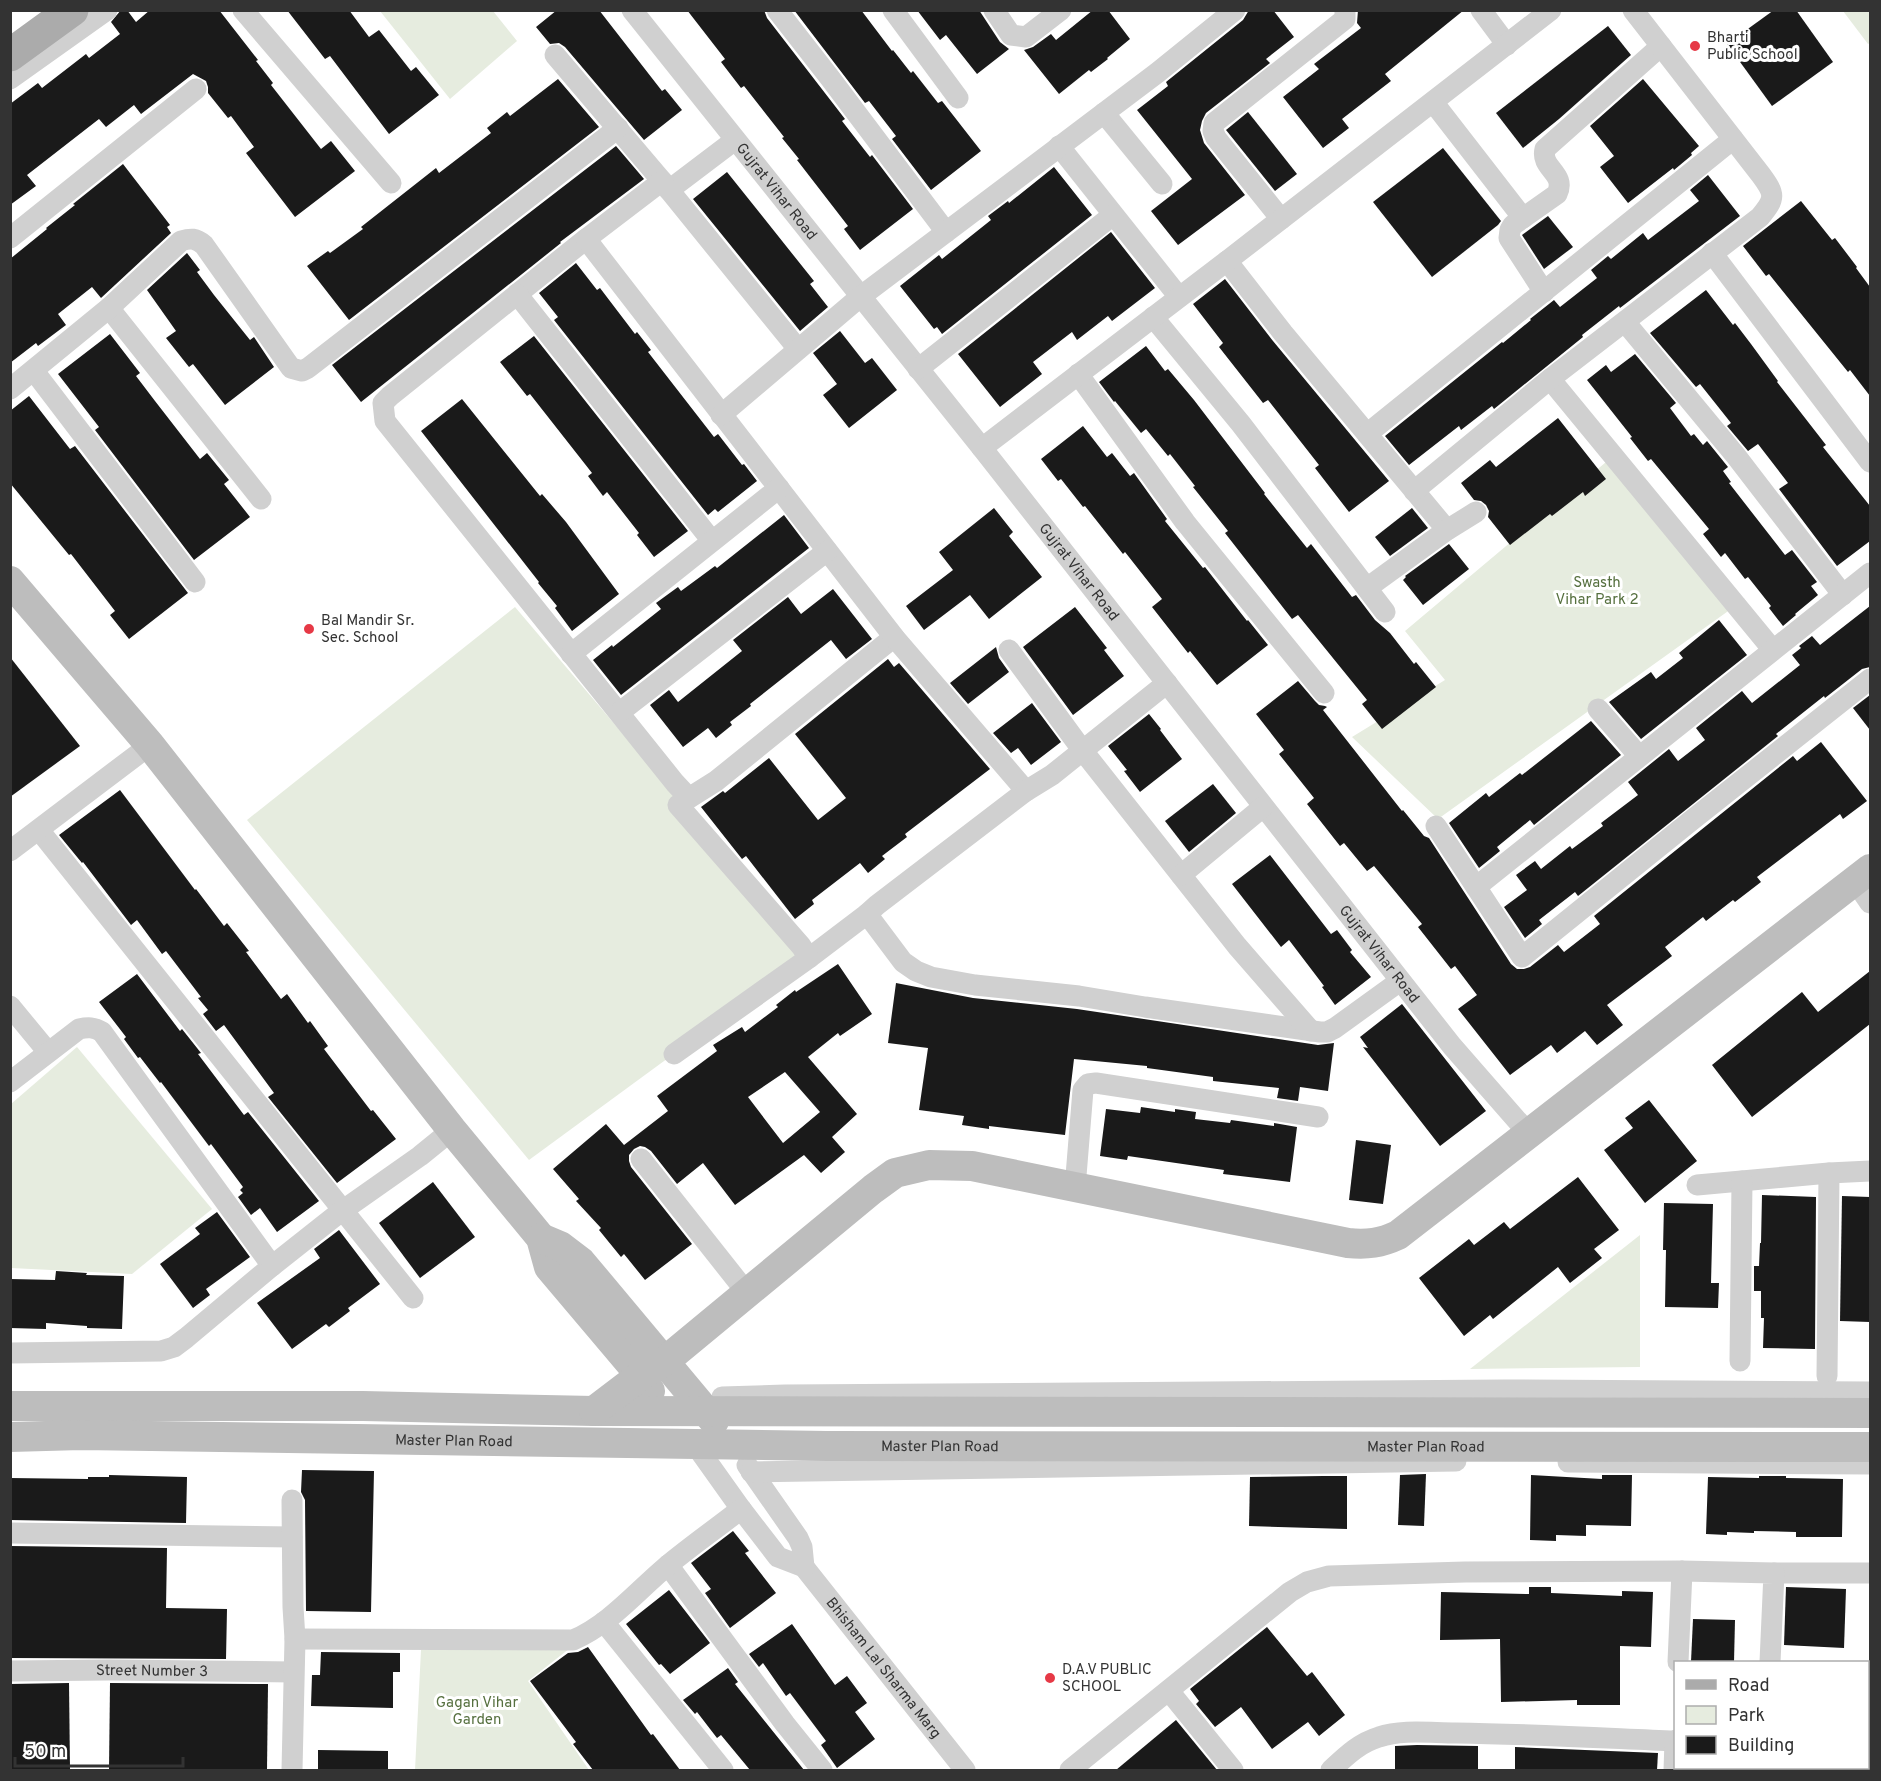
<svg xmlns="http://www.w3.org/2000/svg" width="1881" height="1781" font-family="Overpass,sans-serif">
  <rect width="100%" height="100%" fill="#fff"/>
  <g fill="#e6ecdf">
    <polygon points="380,11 493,11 517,41 450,99"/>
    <polygon points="1843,11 1870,11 1870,43 1868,44"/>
    <polygon points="1612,457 1714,585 1745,599 1438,819 1352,737 1445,680 1405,631"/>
    <polygon points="515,607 810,954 529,1160 247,820"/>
    <polygon points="77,1047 212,1209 132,1274 11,1268 11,1104"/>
    <polygon points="1640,1235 1640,1367 1470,1369"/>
    <polygon points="574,1645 528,1681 589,1770 415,1770 421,1650"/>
  </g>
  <g fill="#1a1a1a" fill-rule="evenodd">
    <polygon points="121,10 127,10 136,22 150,10 219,10 258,60 256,61 273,83 271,85 321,149 331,141 355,171 295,217 246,153 254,147 231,116 228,118 208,93 208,87 206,81 193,74 141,114 134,105 106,127 99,119 27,175 36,186 10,205 10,104 38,83 42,88 86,54 89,58 120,34 111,22"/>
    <polygon points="287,10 349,10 369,37 379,30 411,71 416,67 439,95 389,134 330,56 325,59"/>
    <polygon points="557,10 599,10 662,91 665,89 682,110 644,140 565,47 559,43 550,44 536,27"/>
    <polygon points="687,10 764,10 767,18 845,119 842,121 870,157 872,155 913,209 860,250 844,229 848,226 797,160 799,159 782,138 784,137 744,86 741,88 721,62 725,59"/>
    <polygon points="794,10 861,10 892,51 893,50 911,73 913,71 938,103 942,101 981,151 931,190 892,139 896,136 869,101 865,103"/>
    <polygon points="917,10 979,10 1000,42 1009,49 977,74 946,35 940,40"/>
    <polygon points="1093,10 1108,10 1130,39 1107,58 1108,59 1091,72 1089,70 1059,94 1024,50 1033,47 1051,34 1056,40"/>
    <polygon points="1249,10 1273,10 1294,37 1266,59 1270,63 1206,113 1202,121 1200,130 1204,143 1245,195 1178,245 1151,211 1192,179 1137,110 1168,86 1166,82 1243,20"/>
    <polygon points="1358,10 1464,10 1385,74 1391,81 1342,119 1349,128 1323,148 1283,97 1319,69 1314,64 1361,28 1357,23"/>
    <polygon points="1774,10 1796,10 1833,62 1772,106 1727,44"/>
    <polygon points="1608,26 1631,55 1559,119 1523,148 1496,113"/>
    <polygon points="558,79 599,127 349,320 307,266 328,251 330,253 363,229 361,227 436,168 439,173 491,133 487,128 507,112 510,116"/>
    <polygon points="1643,79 1699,146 1691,153 1692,155 1674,170 1673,168 1628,203 1600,167 1614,156 1590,126"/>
    <polygon points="1248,112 1297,174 1275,191 1226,130"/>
    <polygon points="616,146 644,179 560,242 561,243 361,402 332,365"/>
    <polygon points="1443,148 1501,221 1498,225 1432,277 1373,202"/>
    <polygon points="123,164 170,225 167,227 171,233 101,298 92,287 58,314 66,325 38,346 36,343 10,363 10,259 47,229 46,228 75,205 73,204"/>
    <polygon points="1054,167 1092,215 942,334 937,327 934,329 900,286 939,255 942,259 991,220 988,216 1008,201 1009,203"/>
    <polygon points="727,172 814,281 810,284 828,307 800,331 693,199"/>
    <polygon points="1708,175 1740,216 1620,308 1619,306 1582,335 1583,337 1494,409 1492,406 1461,430 1459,426 1409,465 1385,436 1502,342 1503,343 1531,320 1530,319 1554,300 1560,307 1597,278 1591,270 1608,256 1611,259 1643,233 1648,240 1699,201 1690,190"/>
    <polygon points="1801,201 1832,240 1835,238 1857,267 1856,268 1870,287 1870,396 1850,370 1848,372 1769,274 1766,276 1743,246"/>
    <polygon points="1548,216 1573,247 1544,269 1522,235"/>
    <polygon points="1111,232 1155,288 1112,321 1108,316 1077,340 1072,332 1033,362 1042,374 1000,407 958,354"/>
    <polygon points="187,253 200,270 197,272 214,295 250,340 254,337 274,367 225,405 193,364 189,367 166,338 176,331 147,290"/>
    <polygon points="576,263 597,290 600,288 635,334 637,332 651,350 648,352 714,437 718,434 742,465 744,464 757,481 718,512 715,509 708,515 554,320 558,317 539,293"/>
    <polygon points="1225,279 1273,341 1389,481 1349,512 1315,468 1319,465 1268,400 1263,403 1219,347 1223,343 1193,304"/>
    <polygon points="1706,290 1733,325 1735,323 1751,344 1778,381 1777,382 1826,445 1823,447 1870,506 1870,541 1837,566 1779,489 1788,483 1758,444 1748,451 1727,426 1731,423 1700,384 1696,387 1650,333"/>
    <polygon points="840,331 865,363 872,358 897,390 849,428 823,395 837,384 813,353"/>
    <polygon points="110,334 140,373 136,376 155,401 200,459 207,453 229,480 224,484 250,517 194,560 95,430 99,427 58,374"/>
    <polygon points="534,336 688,531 654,557 637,535 639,533 607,492 603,496 588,476 592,473 530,394 527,396 500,362"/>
    <polygon points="1146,346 1165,371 1168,369 1194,400 1265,493 1264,494 1307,548 1311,544 1352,597 1356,595 1375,620 1390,633 1414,664 1416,662 1436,687 1382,729 1362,704 1367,700 1298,615 1292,619 1225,533 1228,531 1193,487 1195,486 1170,454 1168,456 1146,429 1141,433 1115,401 1114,402 1099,382"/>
    <polygon points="1635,354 1676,403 1670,408 1691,436 1694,434 1703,445 1707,441 1728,467 1723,471 1731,482 1729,483 1785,555 1792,550 1817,582 1811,586 1818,595 1795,614 1796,615 1783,626 1769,608 1771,606 1748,577 1745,579 1725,553 1721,557 1703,534 1709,529 1651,459 1648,461 1630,438 1632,437 1587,380 1606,365 1611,372"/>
    <polygon points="29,396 70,449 75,446 188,593 129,639 110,615 115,611 71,554 69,555 10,483 10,411"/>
    <polygon points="462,399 540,496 542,494 566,522 619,594 572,631 555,608 557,606 538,583 539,582 421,431"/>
    <polygon points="1558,418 1606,479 1585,496 1583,492 1552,516 1550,514 1510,545 1488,517 1489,511 1486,505 1481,501 1474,500 1461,483 1490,460 1496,467"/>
    <polygon points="1083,426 1107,457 1112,453 1130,476 1134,473 1167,519 1165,521 1203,568 1205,567 1247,621 1248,620 1268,645 1217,685 1190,651 1188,653 1152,607 1162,599 1125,552 1123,554 1085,506 1083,507 1061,479 1058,481 1041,459"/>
    <polygon points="994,508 1013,532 1009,536 1042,577 989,619 970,595 924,630 906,606 953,570 939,552"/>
    <polygon points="1412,508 1428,528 1390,556 1375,537"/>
    <polygon points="784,515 809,548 621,695 593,660 612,645 613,647 661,609 656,603 678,587 681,591 715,566 717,568"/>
    <polygon points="1449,544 1469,569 1423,605 1403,580 1406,577 1405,576"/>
    <polygon points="833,589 872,639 846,659 831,640 750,704 751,706 730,722 732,725 716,738 708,728 683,747 650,705 669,690 678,702 742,651 733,640 788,597 801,614"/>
    <polygon points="1870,606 1870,667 1862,669 1825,698 1824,696 1776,734 1778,736 1578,896 1575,892 1539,920 1542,924 1525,938 1504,907 1527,890 1516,875 1535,861 1541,869 1570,846 1572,849 1603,826 1601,823 1638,795 1628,782 1669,749 1678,761 1705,740 1696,728 1742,691 1752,703 1800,665 1792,655 1801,648 1799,646 1812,636 1820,645"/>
    <polygon points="1075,607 1107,648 1104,650 1124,676 1073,715 1023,647"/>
    <polygon points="1719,620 1747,655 1641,739 1609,702 1651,672 1656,679 1683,658 1679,653"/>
    <polygon points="996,647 999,658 1009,672 968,704 950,683"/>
    <polygon points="10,657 80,746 10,797"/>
    <polygon points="888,659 894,667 899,663 990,769 905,834 907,837 882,856 885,859 868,873 860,863 812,900 814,904 795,919 746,856 742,859 701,807 723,791 725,793 769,758 818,820 846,798 795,734"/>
    <polygon points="1298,681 1315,701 1319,705 1325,706 1327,707 1323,710 1402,811 1403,810 1424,836 1429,838 1511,964 1517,969 1524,969 1530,967 1558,945 1564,952 1600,924 1594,916 1793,756 1797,761 1821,742 1867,801 1843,819 1840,814 1757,877 1761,882 1735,902 1733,900 1706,921 1703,917 1665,947 1672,956 1607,1005 1623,1025 1597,1045 1585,1031 1557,1053 1551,1045 1510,1075 1458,1009 1477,995 1455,966 1451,969 1418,927 1422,924 1374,866 1367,871 1344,843 1340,846 1307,804 1314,798 1279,754 1284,750 1256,714"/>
    <polygon points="1870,695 1870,730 1853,708"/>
    <polygon points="1032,703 1061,742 1031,765 1018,748 1011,753 993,733"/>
    <polygon points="1149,714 1161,729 1160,730 1182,759 1140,792 1124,771 1127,770 1108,746"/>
    <polygon points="1591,721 1621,755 1534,825 1530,820 1497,847 1500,851 1479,868 1449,823 1486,793 1489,797 1520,773 1522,775"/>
    <polygon points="1213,784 1236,813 1189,852 1165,821"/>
    <polygon points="120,790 195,890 196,889 224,926 227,923 249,951 246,952 281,999 287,994 308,1023 310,1021 328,1046 324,1049 371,1111 373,1110 396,1139 337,1183 268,1097 274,1093 224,1025 216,1031 203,1014 208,1010 198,998 201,997 166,951 162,954 137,920 131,925 83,862 82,863 59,835"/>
    <polygon points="1270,855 1331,934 1337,930 1352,950 1350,952 1371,977 1335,1005 1322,987 1324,986 1289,940 1281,947 1232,884"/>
    <path d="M838,964L872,1014L840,1036L838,1033L808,1057L857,1114L832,1137L845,1152L821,1173L804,1155L735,1205L703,1163L677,1184L651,1151L645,1147L640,1146L634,1149L629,1155V1161L631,1167L692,1244L645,1280L624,1254L621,1257L599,1230L601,1228L576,1201L579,1199L553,1169L606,1124L624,1145L668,1111L657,1096L717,1051L713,1045L742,1027L745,1032L778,1007L776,1005L795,990L796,992ZM785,1072L820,1112L783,1143L748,1097Z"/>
    <polygon points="1870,971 1870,1024 1752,1117 1712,1065 1802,992 1818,1012"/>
    <polygon points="137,974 180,1031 182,1029 201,1053 198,1054 244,1115 248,1112 319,1201 277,1232 260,1208 251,1215 238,1197 243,1193 240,1190 243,1187 211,1144 209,1146 161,1082 160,1083 140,1057 138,1058 124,1039 126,1037 99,1002"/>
    <polygon points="896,983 973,998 1077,1009 1318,1045 1334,1043 1328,1091 1300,1087 1298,1101 1277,1098 1279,1088 1213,1081 1213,1077 1147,1068 1147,1066 1074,1059 1065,1135 989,1126 989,1129 962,1125 964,1116 919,1110 928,1048 888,1043"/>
    <polygon points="1402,1004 1486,1111 1440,1146 1363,1047 1368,1048 1360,1037"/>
    <polygon points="1649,1100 1697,1161 1645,1203 1604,1150 1633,1128 1625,1118"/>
    <polygon points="1141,1107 1175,1112 1175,1109 1196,1112 1195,1119 1230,1123 1231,1120 1274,1126 1274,1123 1297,1127 1290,1182 1223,1174 1224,1170 1128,1156 1127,1160 1100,1156 1106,1109 1140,1113"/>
    <polygon points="1356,1140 1391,1145 1383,1204 1349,1200"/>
    <polygon points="1578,1177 1619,1230 1594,1249 1602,1258 1570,1283 1558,1267 1493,1319 1490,1315 1464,1336 1419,1278 1469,1239 1474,1245 1504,1222 1510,1229"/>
    <polygon points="433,1182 475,1237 420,1278 379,1223"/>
    <polygon points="1762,1195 1816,1197 1815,1349 1763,1348 1764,1318 1761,1318 1761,1291 1754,1291 1754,1266 1759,1266 1760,1243 1761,1243"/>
    <polygon points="1842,1196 1870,1197 1870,1322 1840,1321"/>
    <polygon points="1664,1203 1713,1204 1711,1283 1719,1283 1718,1308 1665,1307 1666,1250 1663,1250"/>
    <polygon points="217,1212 250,1257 206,1289 210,1295 193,1308 160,1264 200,1234 195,1228"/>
    <polygon points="339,1230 380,1284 348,1308 350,1311 329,1327 326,1324 292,1349 257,1303 320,1258 314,1249"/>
    <polygon points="56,1271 87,1273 86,1275 124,1276 122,1329 87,1328 87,1326 46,1323 46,1329 10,1328 10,1279 55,1280"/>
    <polygon points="302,1470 374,1471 371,1612 306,1611 305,1500 301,1492"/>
    <polygon points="1426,1474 1424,1526 1398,1525 1400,1475"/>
    <polygon points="109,1475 187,1477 186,1523 10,1520 10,1478 88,1479 88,1477 109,1477"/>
    <polygon points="1531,1475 1602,1479 1602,1475 1632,1475 1631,1526 1586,1525 1586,1536 1556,1535 1556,1541 1530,1540"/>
    <polygon points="1323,1476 1347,1476 1347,1529 1249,1526 1250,1477"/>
    <polygon points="1759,1476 1786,1476 1786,1478 1843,1479 1842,1537 1796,1537 1796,1532 1754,1531 1754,1533 1727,1532 1727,1535 1706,1534 1708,1477 1759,1478"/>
    <polygon points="733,1531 749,1551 745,1553 776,1593 730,1628 705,1593 711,1589 691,1563"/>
    <polygon points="10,1546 167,1548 166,1608 227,1609 226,1659 10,1658"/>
    <polygon points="1529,1587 1551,1587 1551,1593 1622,1596 1622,1591 1653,1592 1651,1647 1620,1646 1620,1705 1577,1705 1577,1700 1501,1702 1500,1639 1440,1640 1441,1592 1529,1594"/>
    <polygon points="1786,1587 1846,1589 1844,1648 1784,1645"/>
    <polygon points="669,1590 710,1643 670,1674 661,1664 659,1665 626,1624"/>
    <polygon points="1693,1619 1735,1620 1734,1662 1691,1662"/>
    <polygon points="792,1624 835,1685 847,1676 867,1703 855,1712 875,1739 837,1768 821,1745 826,1741 790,1693 786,1696 763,1663 759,1667 749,1654"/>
    <polygon points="1267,1627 1307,1676 1312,1672 1345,1715 1319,1736 1308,1722 1272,1749 1241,1707 1215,1727 1196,1704 1199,1701 1190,1689"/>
    <polygon points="588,1647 651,1735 653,1734 680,1770 593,1770 573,1744 576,1742 530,1681 568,1653 578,1652"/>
    <polygon points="321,1652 400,1653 400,1672 393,1672 393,1708 311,1706 312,1675 320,1675"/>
    <polygon points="728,1668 738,1682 735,1684 804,1770 750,1770 721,1735 717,1738 697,1712 695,1714 683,1700"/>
    <polygon points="69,1683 70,1770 10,1770 10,1684"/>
    <polygon points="110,1683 268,1684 267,1770 109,1770"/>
    <polygon points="1176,1720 1217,1770 1116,1770"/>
    <polygon points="1417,1745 1478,1746 1478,1770 1395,1770 1395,1746"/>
    <polygon points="1515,1747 1658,1753 1657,1770 1515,1770"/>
    <polygon points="318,1750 388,1751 388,1770 318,1770"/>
  </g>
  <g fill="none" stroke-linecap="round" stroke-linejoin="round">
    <g stroke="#d0d0d0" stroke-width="21">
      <polyline points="243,10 391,183"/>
      <path id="s1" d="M632,10L982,448L1452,1046L1529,1134"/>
      <polyline points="777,10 830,78 946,232"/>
      <polyline points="893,10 958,98"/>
      <polyline points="994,10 1011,35 1026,37 1061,10"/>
      <polyline points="1481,10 1507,45"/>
      <polyline points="555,55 662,181"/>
      <polyline points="10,79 107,10"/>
      <polyline points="1433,102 1523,218"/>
      <polyline points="1104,113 1162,184"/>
      <polyline points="735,140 669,190 662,181 586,239 390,396 383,403 385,421 675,783 689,798 716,781 894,637"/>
      <polyline points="1059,146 1179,297"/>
      <polyline points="669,190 798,349"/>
      <polyline points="1281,219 1216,138 1213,131 1214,123 1345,19 1345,10"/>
      <polyline points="10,238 196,89"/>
      <polyline points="586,239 894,637 1026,791 877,905 867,914 903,962 916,971 931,977 975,985 1079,996 1145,1007 1320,1032 1327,1032 1335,1028 1400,981"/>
      <polyline points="1712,253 1870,462"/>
      <polyline points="1227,261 1283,333 1447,530"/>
      <path d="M1544,292L1509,238L1510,230L1513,225L1557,194C1567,173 1540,169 1545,149L1661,46"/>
      <polyline points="517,294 712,541"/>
      <polyline points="109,308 261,499"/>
      <polyline points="1153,317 1241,424 1385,612"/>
      <polyline points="1625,322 1736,456 1843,595"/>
      <polyline points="918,369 1113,215"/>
      <polyline points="34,371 195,582"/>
      <polyline points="1078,374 1185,522 1324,693"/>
      <polyline points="1550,379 1773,650"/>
      <path d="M10,389L109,308L181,241C191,238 196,238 204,245L291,368L302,371L308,368L618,128"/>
      <polyline points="721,415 860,297 1157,73 1235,10"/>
      <polyline points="1367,434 1733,139"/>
      <polyline points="982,448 1227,261 1551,10"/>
      <path d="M1414,491L1550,379L1760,217C1776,198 1775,194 1761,175L1633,10"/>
      <polyline points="1367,588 1447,530 1476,512"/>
      <polyline points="1009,650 1083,751 1237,946 1311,1031"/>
      <polyline points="571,654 779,488"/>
      <polyline points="1598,709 1639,756"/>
      <polyline points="620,712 827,551"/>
      <polyline points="1026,791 1052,775 1167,683"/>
      <polyline points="1436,826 1522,957 1692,820 1870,679"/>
      <polyline points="39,830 413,1298"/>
      <polyline points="10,851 150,745"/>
      <polyline points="1181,875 1263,807"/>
      <polyline points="1855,881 1870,903"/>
      <polyline points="1476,887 1870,573"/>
      <polyline points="809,958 867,914"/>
      <polyline points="10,1006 48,1052"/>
      <polyline points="674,1054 809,958 801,946 678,805 689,798"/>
      <path d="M10,1082L79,1029C88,1027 94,1027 102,1032L272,1266L186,1338L174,1347L161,1351L10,1353"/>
      <polyline points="641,1159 747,1293"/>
      <polyline points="1697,1185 1829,1173 1870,1171"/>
      <polyline points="1075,1188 1083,1090 1088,1084 1096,1083 1318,1117"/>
      <polyline points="272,1266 339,1213 420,1156 452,1130"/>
      <polyline points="1740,1361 1742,1181"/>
      <polyline points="1827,1376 1829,1173"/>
      <polyline points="722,1397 785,1395 1504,1390 1870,1392"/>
      <path id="s2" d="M694,1443L741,1509L778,1557L804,1567L965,1770"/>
      <polyline points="1568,1462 1870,1464"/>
      <polyline points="747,1465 798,1538 802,1547 804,1567"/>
      <polyline points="751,1472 1456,1461"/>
      <polyline points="10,1533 292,1537"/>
      <polyline points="668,1565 785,1724 822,1770"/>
      <polyline points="1774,1573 1870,1573"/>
      <polyline points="604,1622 723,1770"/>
      <path d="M295,1639L573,1640C609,1625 637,1591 667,1566C691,1546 717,1528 741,1509"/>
      <polyline points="1678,1662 1682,1571"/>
      <path id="s3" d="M10,1671L109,1670L293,1672"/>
      <polyline points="1169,1691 1233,1770"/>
      <polyline points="292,1770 295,1639 293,1607 292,1500"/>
      <polyline points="1070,1770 1290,1592 1307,1582 1329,1576 1465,1572 1682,1571 1774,1573 1770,1662"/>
      <path d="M1331,1770C1346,1756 1359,1743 1379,1737C1402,1729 1431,1733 1456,1733C1529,1734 1602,1738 1675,1741L1676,1740"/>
      <polyline points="1674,1770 1675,1741"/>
      <polyline points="1765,1770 1765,1768"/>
      <polyline points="1869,1770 1870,1751"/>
    </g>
    <g stroke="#bdbdbd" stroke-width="30">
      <polyline points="10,581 150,745 452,1130 541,1238 549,1267 631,1364 650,1391"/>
      <polyline points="541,1238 560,1246 581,1262 714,1421"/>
      <polyline points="10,1406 363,1406 594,1411 1870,1413"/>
      <path d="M594,1411L640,1376L665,1361L873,1189L895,1173L929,1165L972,1166L1348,1243C1367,1245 1381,1243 1398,1235L1870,869"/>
      <path id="s4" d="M10,1437L81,1435L827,1446L1870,1447"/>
    </g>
    <polyline stroke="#ababab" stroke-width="33" points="10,55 72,10"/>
  </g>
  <g fill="#e63946" stroke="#fff" stroke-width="2">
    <circle cx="1695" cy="46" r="6"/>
    <circle cx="309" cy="629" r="6"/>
    <circle cx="1050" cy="1678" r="6"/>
  </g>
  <g text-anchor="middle" stroke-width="6" stroke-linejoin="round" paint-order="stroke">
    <g font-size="15" fill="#333" stroke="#fff" text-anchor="start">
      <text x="1707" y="42">Bharti<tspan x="1707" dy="17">Public School</tspan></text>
      <text x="321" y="625">Bal Mandir Sr.<tspan x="321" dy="17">Sec. School</tspan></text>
      <text x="1062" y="1674">D.A.V PUBLIC<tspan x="1062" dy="17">SCHOOL</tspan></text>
    </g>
    <g font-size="15" fill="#333" stroke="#fff">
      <text dy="5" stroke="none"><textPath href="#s1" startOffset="232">Gujrat Vihar Road</textPath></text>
      <text dy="5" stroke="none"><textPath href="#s1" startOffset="718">Gujrat Vihar Road</textPath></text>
      <text dy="5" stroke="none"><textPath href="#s1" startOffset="1204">Gujrat Vihar Road</textPath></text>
      <text dy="5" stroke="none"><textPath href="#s4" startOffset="444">Master Plan Road</textPath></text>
      <text dy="5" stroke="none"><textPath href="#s4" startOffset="930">Master Plan Road</textPath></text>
      <text dy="5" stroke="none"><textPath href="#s4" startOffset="1416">Master Plan Road</textPath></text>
      <text dy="5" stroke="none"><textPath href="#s2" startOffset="298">Bhisham Lal Sharma Marg</textPath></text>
      <text dy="5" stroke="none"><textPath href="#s3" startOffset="142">Street Number 3</textPath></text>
    </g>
    <g font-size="15" fill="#56703f" stroke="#fff">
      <text x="1597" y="587">Swasth<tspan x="1597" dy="17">Vihar Park 2</tspan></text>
      <text x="477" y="1707">Gagan Vihar<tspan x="477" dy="17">Garden</tspan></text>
    </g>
  </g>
  <rect width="1881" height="1781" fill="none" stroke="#333333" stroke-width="24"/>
  <rect x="1674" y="1661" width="195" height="108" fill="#ffffff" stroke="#adadad" stroke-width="1.5"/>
  <rect x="1686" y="1680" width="30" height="9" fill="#ababab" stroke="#adadad" stroke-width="1.5"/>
  <text x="1728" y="1691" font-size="18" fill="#333333">Road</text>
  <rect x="1686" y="1706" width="30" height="18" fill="#e6ecdf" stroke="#adadad" stroke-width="1.5"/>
  <text x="1728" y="1721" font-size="18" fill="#333333">Park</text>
  <rect x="1686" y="1736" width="30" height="18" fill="#1a1a1a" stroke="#adadad" stroke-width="1.5"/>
  <text x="1728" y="1751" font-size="18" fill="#333333">Building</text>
  <path d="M15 1757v9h168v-9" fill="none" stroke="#333333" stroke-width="3"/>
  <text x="24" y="1757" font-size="18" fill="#333333" stroke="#ffffff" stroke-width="4.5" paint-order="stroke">50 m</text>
</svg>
